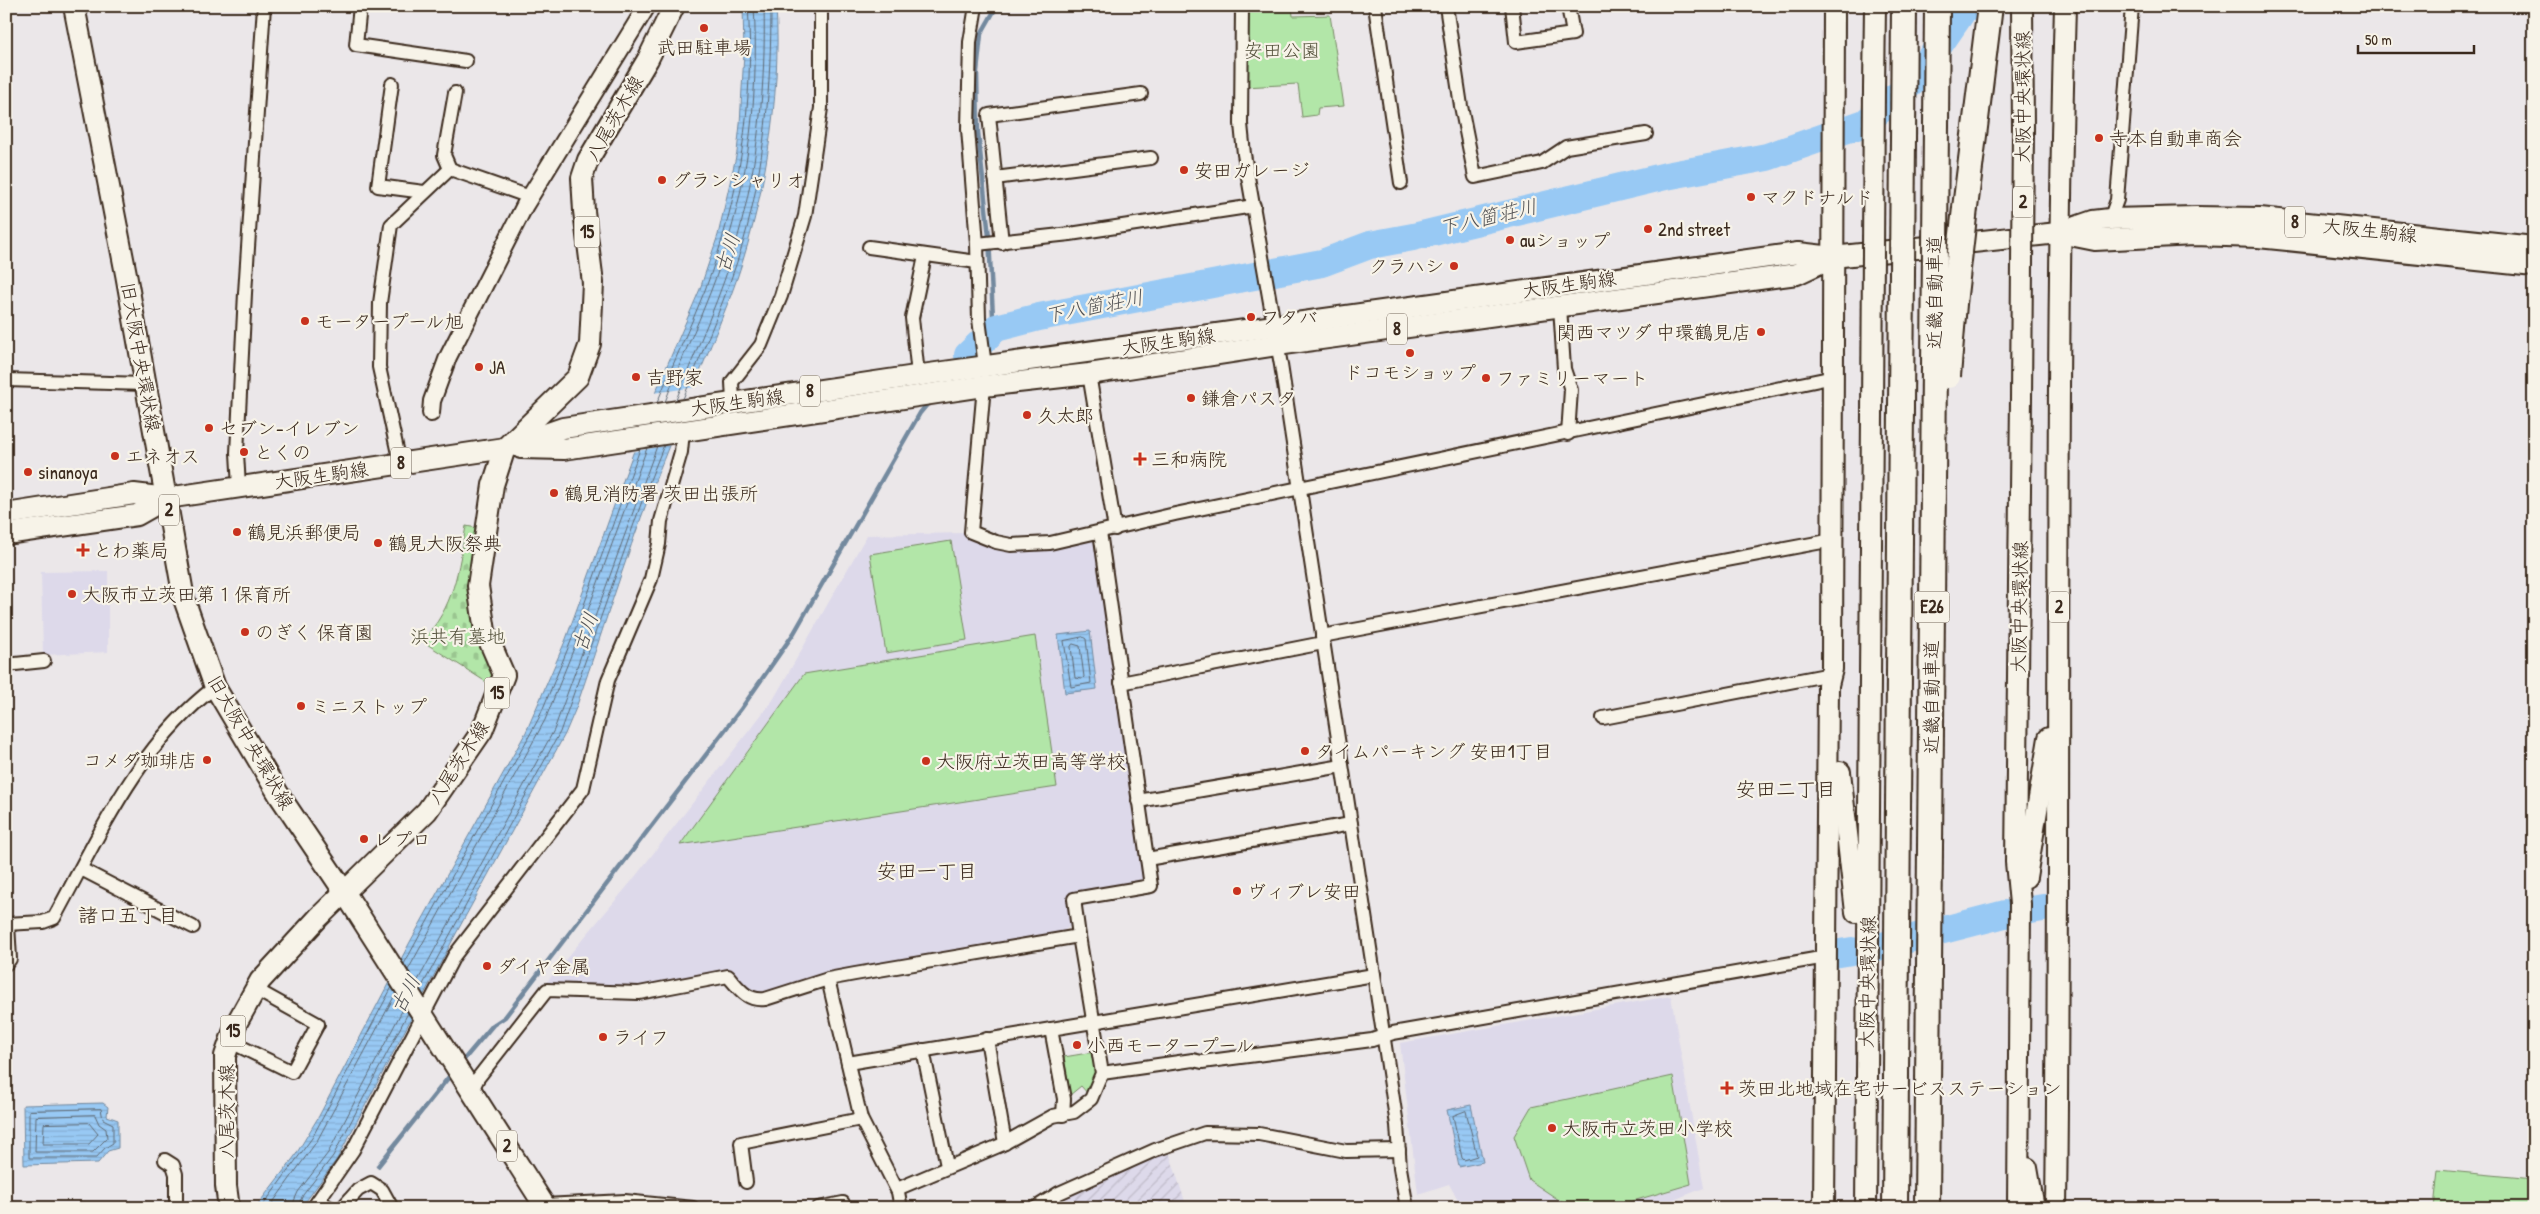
<svg xmlns="http://www.w3.org/2000/svg" width="2540" height="1214" font-family="'Patrick Hand','Klee One',sans-serif">
  <defs>
    <pattern id="industrial-furrows" width="10" height="10" patternUnits="userSpaceOnUse" patternTransform="scale(1.25)"><rect width="10" height="10" fill="#ddd9ea"/><path d="M-1 1l2-2M0 10L10 0M9 11l2-2" fill="none" stroke="#bfbac8"/></pattern>
    <pattern id="cemetery-stones" width="16" height="16" patternUnits="userSpaceOnUse" patternTransform="scale(1.25)"><rect width="16" height="16" fill="#b2e6a8"/><path d="M2 7V4a2 2 0 0 1 4 0v3zM10 15v-3a2 2 0 0 1 4 0v3z" fill="#9ac590"/></pattern>
    <pattern id="water-rules" width="6" height="5" patternUnits="userSpaceOnUse" patternTransform="scale(1.25)"><rect width="6" height="5" fill="#98c9f4"/><path d="M0 2.5h6" fill="none" stroke="#84add1"/></pattern>
  </defs>
  <rect width="100%" height="100%" fill="#ebe7e9"/>
  <filter id="ink" filterUnits="userSpaceOnUse"><feTurbulence type="fractalNoise" baseFrequency=".02" numOctaves="2"/><feDisplacementMap in="SourceGraphic" scale="10" xChannelSelector="R" yChannelSelector="G"/><feConvolveMatrix kernelMatrix="1 2 1 2 8 2 1 2 1" color-interpolation-filters="sRGB"/></filter>
  <g filter="url(#ink)">
    <g fill="#ddd9ea">
      <polygon points="966,533 1000,549 1016,551 1051,548 1094,539 1143,879 1139,886 1068,898 1070,926 1061,933 818,976 769,992 751,992 731,971 639,988 545,984 631,882 773,700 867,535"/>
      <polygon points="108,571 108,652 43,655 41,572"/>
      <polygon points="1671,996 1704,1188 1653,1208 1462,1208 1449,1184 1418,1194 1400,1043"/>
    </g>
    <polygon fill="url(#industrial-furrows)" points="1169,1152 1187,1208 1045,1208 1103,1181"/>
    <path fill="url(#cemetery-stones)" stroke="#768863" d="M466,526L477,528L496,671L494,687L422,641C455,606 458,571 466,526Z"/>
    <g fill="#b2e6a8" stroke="#768863">
      <polygon points="1248,6 1292,6 1293,16 1330,15 1344,106 1318,108 1317,115 1302,117 1298,84 1245,87"/>
      <polygon points="951,541 967,640 886,653 870,554"/>
      <polygon points="1035,636 1057,787 680,845 804,674"/>
      <polygon points="1094,1052 1097,1074 1089,1095 1081,1086 1070,1095 1064,1057"/>
      <polygon points="1673,1076 1691,1184 1609,1208 1571,1208 1529,1180 1514,1136 1531,1107"/>
      <polygon points="2438,1170 2534,1179 2534,1208 2434,1208"/>
    </g>
    <g fill="url(#water-rules)" stroke="#73899e">
      <path d="M743,6H776C782,97 763,211 731,295C706,361 676,425 651,491C624,562 601,636 576,708L565,734L459,928L337,1159L301,1208H255L295,1156L319,1116L410,942L526,732L566,639L628,467L656,391L700,289L718,235L737,152L740,124L744,53Z"/>
      <polygon points="1090,631 1097,689 1065,693 1058,635"/>
      <polygon points="103,1103 108,1107 107,1116 118,1120 118,1148 108,1151 98,1163 24,1165 23,1105"/>
      <polygon points="1471,1105 1483,1162 1459,1167 1447,1110"/>
    </g>
    <polygon fill="#ebe7e9" points="696,387 671,445 631,452 653,393"/>
    <g fill="none" stroke-linecap="round" stroke-linejoin="round">
      <g stroke="#606a74" stroke-width="1">
        <path d="M683,399C704,347 727,296 743,243C765,166 771,86 771,6"/>
        <path d="M676,400C697,347 722,295 737,240C758,164 766,85 764,6"/>
        <path d="M665,402C678,365 696,330 710,293C746,202 760,103 754,6"/>
        <path d="M657,403C672,365 690,328 705,290C739,201 755,102 748,6"/>
        <polygon points="1083,637 1086,639 1091,683 1071,687 1064,641"/>
        <polygon points="1073,644 1080,646 1084,677 1082,679 1075,678 1071,647"/>
        <polyline points="404,964 539,718 571,641 640,449"/>
        <polyline points="408,970 545,720 576,643 647,448"/>
        <polyline points="416,984 554,730 657,446"/>
        <polyline points="420,990 560,732 646,490 664,445"/>
        <polygon points="101,1109 103,1119 113,1124 113,1143 105,1148 96,1158 29,1158 29,1111"/>
        <polygon points="1466,1111 1477,1156 1464,1160 1462,1158 1453,1116"/>
        <polygon points="95,1115 99,1124 106,1129 107,1138 93,1152 35,1152 36,1117"/>
        <polygon points="89,1123 98,1134 89,1144 43,1144 44,1124"/>
        <polyline points="261,1208 312,1138 392,987"/>
        <polyline points="269,1208 317,1141 396,993"/>
        <polyline points="291,1208 298,1192 328,1153 404,1007"/>
        <polyline points="297,1208 303,1195 333,1156 408,1013"/>
      </g>
      <g stroke="#73899e" stroke-width="4.5">
        <polyline points="996,328 993,317 989,237 978,132 977,72 981,34 997,6"/>
        <polyline points="461,1063 493,1025 505,1017 741,709 794,633 920,413 930,401"/>
        <polyline points="378,1166 452,1073"/>
      </g>
      <g stroke="#98c9f4" stroke-width="28">
        <polyline points="968,355 996,328 1039,317 1322,263 1370,245 1413,237 1666,176 1767,157 1865,123 1915,80 1966,6"/>
        <polyline points="2031,910 2049,907"/>
        <polyline points="1874,948 2005,914"/>
        <polyline points="1834,954 1852,951"/>
      </g>
      <defs>
        <g id="minor">
          <polyline points="360,6 356,45 466,61"/>
          <polyline points="976,6 970,42 968,129 977,244 979,319 985,366"/>
          <polyline points="1242,6 1241,124 1244,154 1281,365 1397,1125 1400,1168 1407,1208"/>
          <polyline points="1375,6 1401,183"/>
          <polyline points="1446,6 1461,106 1475,177 1542,163 1566,147 1646,134"/>
          <polyline points="1512,6 1516,42 1573,34 1568,6"/>
          <polyline points="392,84 378,186 424,192"/>
          <polyline points="450,169 444,155 455,93"/>
          <polyline points="995,178 1151,158"/>
          <polyline points="2110,219 2117,200 2132,6"/>
          <polyline points="1002,243 989,115 1141,94"/>
          <polyline points="977,244 1070,234 1254,206"/>
          <polyline points="869,247 977,262"/>
          <polyline points="1560,306 1564,369 1571,390 1568,434"/>
          <polyline points="1089,374 1115,529"/>
          <polyline points="918,375 912,318 925,256"/>
          <polyline points="6,380 145,384"/>
          <polyline points="984,386 971,532 996,542 1011,545 1050,543 1175,514 1834,377"/>
          <polyline points="733,402 732,382 761,345 781,296 805,216 821,108 821,6"/>
          <polyline points="400,463 379,367 380,303 391,225 450,169 530,197"/>
          <polyline points="239,487 237,453 245,293 264,6"/>
          <polyline points="1322,636 1833,540"/>
          <polyline points="6,665 44,661"/>
          <polyline points="1121,683 1323,643"/>
          <polyline points="1603,718 1831,674"/>
          <polyline points="1138,801 1342,766"/>
          <polyline points="1147,859 1351,824"/>
          <polyline points="81,869 193,927"/>
          <path d="M6,924L43,922L54,918C99,836 139,744 215,687"/>
          <polyline points="6,964 10,959 8,924"/>
          <polyline points="828,979 861,1119 898,1192 901,1208"/>
          <polyline points="1051,1029 1064,1099 1063,1115"/>
          <polyline points="987,1039 1005,1143"/>
          <polyline points="229,1041 292,1072 318,1024 255,989"/>
          <polyline points="923,1050 947,1166"/>
          <polyline points="848,1063 1374,975"/>
          <polyline points="1102,1073 1193,1060 1202,1062 1372,1040 1393,1033 1826,957"/>
          <path d="M471,1092L478,1078L547,990L639,993L728,976C740,990 747,1001 765,999L828,979L855,974L1079,936L1074,899L1151,886L1100,532"/>
          <polyline points="165,1160 173,1165 176,1174 176,1208"/>
          <polyline points="746,1182 741,1143 861,1119"/>
          <polyline points="897,1189 1001,1145 1053,1116 1074,1112 1091,1099 1102,1073 1079,936"/>
          <polyline points="318,1201 331,1208"/>
          <polyline points="544,1205 625,1201 693,1208"/>
          <polyline points="313,1208 353,1150 454,956 583,789 608,680 651,579 659,544 661,521 681,452 683,431"/>
          <polyline points="342,1208 358,1190 371,1183 382,1190 392,1208"/>
          <polyline points="818,1208 843,1203"/>
          <polyline points="1035,1208 1059,1193 1155,1150 1205,1133 1259,1134 1346,1151 1399,1150"/>
        </g>
        <polyline id="tertiary" points="431,413 432,401 448,357 525,205 647,6"/>
        <g id="primary">
          <polyline points="74,6 126,274 184,599 215,687 279,795 345,893 546,1208"/>
          <polyline points="1874,89 1875,6"/>
          <polyline points="2060,233 2095,240 2194,235 2258,237 2534,266"/>
          <polyline points="521,448 564,449 984,386 1089,374 1277,345 1797,274 1833,257"/>
          <polyline points="6,514 134,494 167,498 505,448 563,428 929,374 1798,253 1833,257 2058,233 2093,221 2110,219 2196,217 2260,218 2534,247"/>
          <polyline points="6,534 137,515 167,498"/>
          <polyline points="1840,772 1856,912"/>
          <polyline points="2026,877 2049,738"/>
          <polyline points="2027,1168 2034,1208"/>
          <polyline points="229,1208 226,1186 225,1056 236,1024 260,981 318,918 427,811 482,731 504,675 485,631 478,586 493,485 505,448 578,377 590,344 593,283 584,211 582,178 588,160 648,59 674,6"/>
          <polyline points="1824,1208 1828,685 1832,669 1834,6"/>
          <polyline points="1866,1208 1872,414"/>
          <polyline points="2018,1208 2020,904 2016,862 2021,398"/>
          <path d="M2056,1208C2061,807 2054,407 2065,6"/>
        </g>
        <polyline id="motorway" points="1965,208 1990,6"/>
      </defs>
      <use href="#minor" stroke="#3b2a1e" stroke-width="16"/>
      <use href="#tertiary" stroke="#3b2a1e" stroke-width="20"/>
      <use href="#primary" stroke="#3b2a1e" stroke-width="24"/>
      <use href="#motorway" stroke="#3b2a1e" stroke-width="28"/>
      <use href="#minor" stroke="#f7f3e8" stroke-width="12"/>
      <use href="#tertiary" stroke="#f7f3e8" stroke-width="16"/>
      <use href="#primary" stroke="#f7f3e8" stroke-width="20"/>
      <use href="#motorway" stroke="#f7f3e8" stroke-width="24"/>
      <defs>
        <g id="primary-bridge">
          <polyline points="2021,398 2023,127 2022,6"/>
          <polyline points="1872,414 1874,89"/>
        </g>
        <g id="motorway-bridge">
          <polyline points="1948,376 1954,304 1965,208"/>
          <polyline points="1895,1208 1904,6"/>
          <polyline points="1927,1208 1937,6"/>
        </g>
      </defs>
      <use href="#primary-bridge" stroke="#3b2a1e" stroke-width="24" stroke-linecap="butt"/>
      <use href="#motorway-bridge" stroke="#3b2a1e" stroke-width="28" stroke-linecap="butt"/>
      <use href="#primary-bridge" stroke="#f7f3e8" stroke-width="20"/>
      <use href="#motorway-bridge" stroke="#f7f3e8" stroke-width="24"/>
    </g>
  </g>
  <g fill="#c8321e" stroke="#f7f3e8" stroke-width="2">
    <circle cx="704" cy="28" r="5"/>
    <circle cx="2099" cy="138" r="5"/>
    <circle cx="1184" cy="170" r="5"/>
    <circle cx="662" cy="180" r="5"/>
    <circle cx="1751" cy="197" r="5"/>
    <circle cx="1648" cy="229" r="5"/>
    <circle cx="1510" cy="240" r="5"/>
    <circle cx="1454" cy="266" r="5"/>
    <circle cx="1251" cy="317" r="5"/>
    <circle cx="305" cy="321" r="5"/>
    <circle cx="1761" cy="332" r="5"/>
    <circle cx="1410" cy="353" r="5"/>
    <circle cx="479" cy="367" r="5"/>
    <circle cx="636" cy="377" r="5"/>
    <circle cx="1486" cy="378" r="5"/>
    <circle cx="1191" cy="398" r="5"/>
    <circle cx="1027" cy="415" r="5"/>
    <circle cx="209" cy="428" r="5"/>
    <circle cx="244" cy="452" r="5"/>
    <circle cx="115" cy="456" r="5"/>
    <path d="M1137.5 451.5h5v5h5v5h-5v5h-5v-5h-5v-5h5z"/>
    <circle cx="28" cy="472" r="5"/>
    <circle cx="554" cy="493" r="5"/>
    <circle cx="237" cy="532" r="5"/>
    <circle cx="378" cy="543" r="5"/>
    <path d="M80.5 542.5h5v5h5v5h-5v5h-5v-5h-5v-5h5z"/>
    <circle cx="72" cy="594" r="5"/>
    <circle cx="245" cy="632" r="5"/>
    <circle cx="301" cy="706" r="5"/>
    <circle cx="1305" cy="751" r="5"/>
    <circle cx="207" cy="760" r="5"/>
    <circle cx="926" cy="761" r="5"/>
    <circle cx="364" cy="839" r="5"/>
    <circle cx="1237" cy="891" r="5"/>
    <circle cx="487" cy="966" r="5"/>
    <circle cx="603" cy="1037" r="5"/>
    <circle cx="1077" cy="1045" r="5"/>
    <path d="M1724.5 1080.5h5v5h5v5h-5v5h-5v-5h-5v-5h5z"/>
    <circle cx="1552" cy="1128" r="5"/>
  </g>
  <g text-anchor="middle" stroke-width="4.5" stroke-linejoin="round" paint-order="stroke">
    <g fill="#f7f3e8" stroke="#73665b" stroke-width="1">
      <rect x="2013" y="186.5" width="20" height="31" rx="4"/>
      <rect x="2285" y="206.5" width="20" height="31" rx="4"/>
      <rect x="574.5" y="216.5" width="25" height="31" rx="4"/>
      <rect x="1387" y="313.5" width="20" height="31" rx="4"/>
      <rect x="800" y="375.5" width="20" height="31" rx="4"/>
      <rect x="391" y="447.5" width="20" height="31" rx="4"/>
      <rect x="159" y="494.5" width="20" height="31" rx="4"/>
      <rect x="1914.5" y="591.5" width="35" height="31" rx="4"/>
      <rect x="2049" y="591.5" width="20" height="31" rx="4"/>
      <rect x="484.5" y="677.5" width="25" height="31" rx="4"/>
      <rect x="220.5" y="1015.5" width="25" height="31" rx="4"/>
      <rect x="497" y="1130.5" width="20" height="31" rx="4"/>
    </g>
    <g font-size="18" font-weight="bold" fill="#3b2a1e">
      <text x="2023" y="208">2</text>
      <text x="2295" y="228">8</text>
      <text x="587" y="238">15</text>
      <text x="1397" y="335">8</text>
      <text x="810" y="397">8</text>
      <text x="401" y="469">8</text>
      <text x="169" y="516">2</text>
      <text x="1932" y="613">E26</text>
      <text x="2059" y="613">2</text>
      <text x="497" y="699">15</text>
      <text x="233" y="1037">15</text>
      <text x="507" y="1152">2</text>
    </g>
    <g font-size="19" fill="#3b2a1e" stroke="#f7f3e8" text-anchor="start">
      <text x="704" y="54" text-anchor="middle">武田駐車場</text>
      <text x="2109" y="145">寺本自動車商会</text>
      <text x="1194" y="177">安田ガレージ</text>
      <text x="672" y="187">グランシャリオ</text>
      <text x="1761" y="204">マクドナルド</text>
      <text x="1658" y="236">2nd street</text>
      <text x="1520" y="247">auショップ</text>
      <text x="1444" y="273" text-anchor="end">クラハシ</text>
      <text x="1261" y="324">フタバ</text>
      <text x="315" y="328">モータープール旭</text>
      <text x="1751" y="339" text-anchor="end">関西マツダ 中環鶴見店</text>
      <text x="489" y="374">JA</text>
      <text x="1410" y="379" text-anchor="middle">ドコモショップ</text>
      <text x="646" y="384">吉野家</text>
      <text x="1496" y="385">ファミリーマート</text>
      <text x="1201" y="405">鎌倉パスタ</text>
      <text x="1037" y="422">久太郎</text>
      <text x="219" y="435">セブン-イレブン</text>
      <text x="254" y="459">とくの</text>
      <text x="125" y="463">エネオス</text>
      <text x="1151" y="466">三和病院</text>
      <text x="38" y="479">sinanoya</text>
      <text x="564" y="500">鶴見消防署 茨田出張所</text>
      <text x="247" y="539">鶴見浜郵便局</text>
      <text x="388" y="550">鶴見大阪祭典</text>
      <text x="93" y="557">とわ薬局</text>
      <text x="82" y="601">大阪市立茨田第１保育所</text>
      <text x="255" y="639">のぎく 保育園</text>
      <text x="311" y="713">ミニストップ</text>
      <text x="1315" y="758">タイムパーキング 安田1丁目</text>
      <text x="197" y="767" text-anchor="end">コメダ珈琲店</text>
      <text x="936" y="768">大阪府立茨田高等学校</text>
      <text x="374" y="846">レプロ</text>
      <text x="1247" y="898">ヴィブレ安田</text>
      <text x="497" y="973">ダイヤ金属</text>
      <text x="613" y="1044">ライフ</text>
      <text x="1087" y="1052">小西モータープール</text>
      <text x="1738" y="1095">茨田北地域在宅サービスステーション</text>
      <text x="1562" y="1135">大阪市立茨田小学校</text>
    </g>
    <g font-size="19" fill="#53503a" stroke="#f7f3e8">
      <text x="1282" y="57">安田公園</text>
      <text x="458" y="643">浜共有墓地</text>
    </g>
    <g font-size="19" fill="#3b2a1e" stroke="#f7f3e8">
      <text transform="translate(2022 97) rotate(-90)" y="7">大阪中央環状線</text>
      <text transform="translate(614 118) rotate(-60)" y="7">八尾茨木線</text>
      <text transform="translate(2370 230) rotate(6)" y="7">大阪生駒線</text>
      <text transform="translate(1569 284) rotate(-8)" y="7">大阪生駒線</text>
      <text transform="translate(1934 292) rotate(-90)" y="7">近畿自動車道</text>
      <text transform="translate(1168 341) rotate(-8)" y="7">大阪生駒線</text>
      <text transform="translate(141 357) rotate(80)" y="7">旧大阪中央環状線</text>
      <text transform="translate(737 402) rotate(-8)" y="7">大阪生駒線</text>
      <text transform="translate(321 475) rotate(-8)" y="7">大阪生駒線</text>
      <text transform="translate(2019 607) rotate(-89)" y="7">大阪中央環状線</text>
      <text transform="translate(1931 697) rotate(-90)" y="7">近畿自動車道</text>
      <text transform="translate(251 742) rotate(60)" y="7">旧大阪中央環状線</text>
      <text transform="translate(458 762) rotate(-57)" y="7">八尾茨木線</text>
      <text transform="translate(1867 982) rotate(-89)" y="7">大阪中央環状線</text>
      <text transform="translate(226 1111) rotate(-90)" y="7">八尾茨木線</text>
    </g>
    <g font-size="20" font-style="italic" fill="#525254" stroke="#f7f3e8">
      <text transform="translate(1488 217) rotate(-13)" y="7">下八箇荘川</text>
      <text transform="translate(727 253) rotate(-72)" y="7">古川</text>
      <text transform="translate(1094 306) rotate(-11)" y="7">下八箇荘川</text>
      <text transform="translate(585 632) rotate(-70)" y="7">古川</text>
      <text transform="translate(405 994) rotate(-62)" y="7">古川</text>
    </g>
    <g font-size="20" fill="#3b2a1e" stroke="#f7f3e8">
      <text x="1786" y="796">安田二丁目</text>
      <text x="927" y="878">安田一丁目</text>
      <text x="128" y="922">諸口五丁目</text>
    </g>
  </g>
  <rect width="2540" height="1214" fill="none" stroke="#f7f3e8" stroke-width="25"/>
  <rect x="12" y="12" width="2515" height="1189" fill="none" stroke="#3b2a1e" stroke-width="2" filter="url(#ink)"/>
  <path d="M2358 45v8h116v-8" fill="none" stroke="#3b2a1e" stroke-width="2.5"/>
  <text x="2365" y="45" font-size="15" fill="#3b2a1e" stroke="#f7f3e8" stroke-width="4" paint-order="stroke">50 m</text>
</svg>
